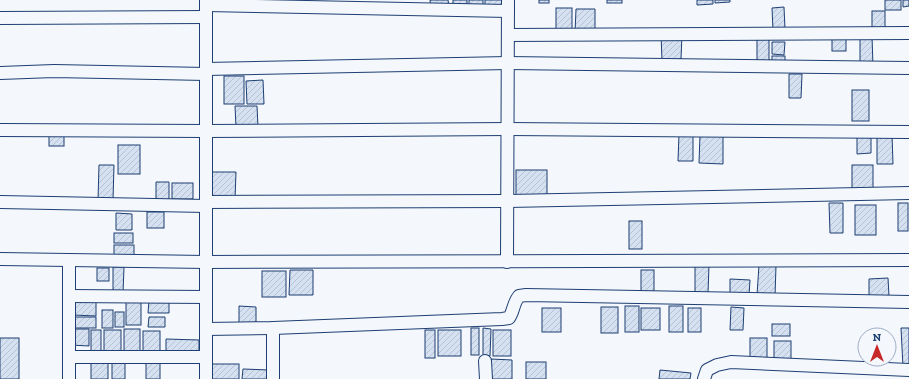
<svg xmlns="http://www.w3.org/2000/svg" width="909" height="379" font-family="'Zilla Slab',serif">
  <defs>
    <pattern id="building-hatch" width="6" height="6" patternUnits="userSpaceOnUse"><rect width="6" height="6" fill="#d5e0f0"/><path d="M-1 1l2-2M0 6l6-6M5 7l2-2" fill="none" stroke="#b6c1d1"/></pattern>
  </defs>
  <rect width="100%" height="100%" fill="#f4f7fb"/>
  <g fill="url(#building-hatch)" stroke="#1d3f73">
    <polygon points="430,0 448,0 449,6 431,8"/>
    <rect x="453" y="0" width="14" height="8"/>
    <polygon points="469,0 483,0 483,7 469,8"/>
    <rect x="485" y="0" width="20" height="7"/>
    <rect x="539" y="0" width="10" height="3"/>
    <rect x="607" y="0" width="15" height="3"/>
    <polygon points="697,0 713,0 713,4 697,5"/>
    <polygon points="715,0 730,0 730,2 715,3"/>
    <rect x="885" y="0" width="16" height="10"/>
    <polygon points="903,0 909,0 909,6 903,7"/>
    <polygon points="784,7 785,29 773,30 772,8"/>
    <rect x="556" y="8" width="16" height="25"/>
    <polygon points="576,9 595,9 595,33 575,33"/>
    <rect x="872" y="11" width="13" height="21"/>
    <polygon points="661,34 682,34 681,59 662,61"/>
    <polygon points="860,36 872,36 873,67 860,67"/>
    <rect x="757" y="37" width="12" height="28"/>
    <rect x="832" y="38" width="14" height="13"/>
    <polygon points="772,42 785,42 784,55 772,54"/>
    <rect x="772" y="56" width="13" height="9"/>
    <polygon points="789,74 802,74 801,98 789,98"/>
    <rect x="224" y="76" width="20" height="28"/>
    <polygon points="263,80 264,104 247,104 246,81"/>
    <rect x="852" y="90" width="17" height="31"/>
    <polygon points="235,106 257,106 258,127 236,127"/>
    <polygon points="679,134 693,134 693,161 678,161"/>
    <polygon points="700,135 723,135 723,164 699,163"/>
    <polygon points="892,135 893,164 877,164 877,136"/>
    <rect x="49" y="136" width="15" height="10"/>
    <polygon points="871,136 871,153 857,154 857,137"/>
    <rect x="118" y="145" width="22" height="29"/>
    <polygon points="99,165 114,165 113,200 98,200"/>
    <rect x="852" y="165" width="21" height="26"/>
    <rect x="516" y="170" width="31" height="28"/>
    <polygon points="211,172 236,172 235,199 210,199"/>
    <polygon points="156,182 169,182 169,200 156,199"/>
    <rect x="172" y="183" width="21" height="16"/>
    <polygon points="829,203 843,203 843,233 830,233"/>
    <rect x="898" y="203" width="10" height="28"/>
    <rect x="855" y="205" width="21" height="30"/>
    <rect x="147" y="212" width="17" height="16"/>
    <polygon points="116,213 132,214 132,230 116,230"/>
    <rect x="629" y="221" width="13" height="28"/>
    <rect x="114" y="233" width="19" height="10"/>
    <rect x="114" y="245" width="20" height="12"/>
    <polygon points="695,265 709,265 708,293 695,293"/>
    <polygon points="759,265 776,266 775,296 757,295"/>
    <polygon points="113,267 124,267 123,293 113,293"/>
    <rect x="97" y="268" width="12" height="13"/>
    <polygon points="290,270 313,270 313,295 289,295"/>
    <rect x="641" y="270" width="13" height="25"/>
    <rect x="262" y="271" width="24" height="26"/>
    <polygon points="888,278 889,296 869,296 869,279"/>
    <polygon points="730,279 750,280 749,295 730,294"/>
    <polygon points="73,300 96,300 96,316 73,315"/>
    <polygon points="149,300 169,300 169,313 148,313"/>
    <rect x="126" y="301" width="15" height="24"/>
    <polygon points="239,306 256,307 256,323 239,323"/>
    <rect x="625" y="306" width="14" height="26"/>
    <rect x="669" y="306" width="14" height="26"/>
    <rect x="601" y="307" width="17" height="26"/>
    <polygon points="731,307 744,308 743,330 730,330"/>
    <rect x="542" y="308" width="19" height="24"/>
    <rect x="641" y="308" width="19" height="22"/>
    <rect x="688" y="308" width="13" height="24"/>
    <rect x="102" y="310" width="11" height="18"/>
    <rect x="115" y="312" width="9" height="15"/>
    <rect x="73" y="317" width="23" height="11"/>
    <polygon points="149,317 165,317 165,327 148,327"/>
    <rect x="772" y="324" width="18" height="12"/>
    <rect x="471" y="328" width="8" height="27"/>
    <polygon points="483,328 491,329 490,356 483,356"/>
    <polygon points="901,328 909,328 909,367 903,367"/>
    <polygon points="71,329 89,329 89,346 71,345"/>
    <rect x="124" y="329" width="16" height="25"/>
    <rect x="91" y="330" width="10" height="24"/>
    <rect x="104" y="330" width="17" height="23"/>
    <rect x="425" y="330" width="10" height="28"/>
    <rect x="438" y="330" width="23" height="26"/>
    <rect x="493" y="330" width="18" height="26"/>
    <rect x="143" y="331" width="17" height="23"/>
    <rect x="0" y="338" width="19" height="41"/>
    <rect x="750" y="338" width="17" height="23"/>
    <polygon points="166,339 199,340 199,354 166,354"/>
    <rect x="774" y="341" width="17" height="19"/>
    <polygon points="491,359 512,360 512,379 491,379"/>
    <rect x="112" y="361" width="13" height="18"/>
    <rect x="526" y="362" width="20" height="17"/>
    <rect x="91" y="363" width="17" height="16"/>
    <rect x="146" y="363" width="14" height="16"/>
    <rect x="210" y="364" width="29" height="15"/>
    <polygon points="243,369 269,370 269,379 242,379"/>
    <polygon points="660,370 691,373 690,379 659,379"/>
  </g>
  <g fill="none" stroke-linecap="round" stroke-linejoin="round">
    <defs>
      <g id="street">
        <polyline points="206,5 508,11"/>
        <polyline points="0,18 206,17"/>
        <polyline points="508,35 909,33"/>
        <polyline points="206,69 508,63 909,68"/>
        <polyline points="0,73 54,71 206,74"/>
        <polyline points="0,130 206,131 508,129 909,132"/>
        <polyline points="0,202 206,206"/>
        <polyline points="206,202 507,201 909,193"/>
        <polyline points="0,259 206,262 909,260"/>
        <polyline points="507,262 508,0"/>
        <polyline points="69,296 206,297"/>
        <path d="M206,329L273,328L502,319L509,318C514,311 513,303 519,296L526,295L909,302"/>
        <polyline points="69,357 206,357"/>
        <polyline points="485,361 486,379"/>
        <polyline points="69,379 69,260"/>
        <polyline points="206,379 206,0"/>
        <polyline points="273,379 273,328"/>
        <polyline points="704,379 707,370 717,365 731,362 909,370"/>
      </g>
    </defs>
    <use href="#street" stroke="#1d3f73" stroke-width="14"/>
    <use href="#street" stroke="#f4f7fb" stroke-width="12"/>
  </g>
  <g transform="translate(877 347)"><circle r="19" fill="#f4f7fb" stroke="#9eadc5"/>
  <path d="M0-3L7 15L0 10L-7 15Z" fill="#c62828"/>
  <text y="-6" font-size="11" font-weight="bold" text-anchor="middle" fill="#1d3f73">N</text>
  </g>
</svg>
